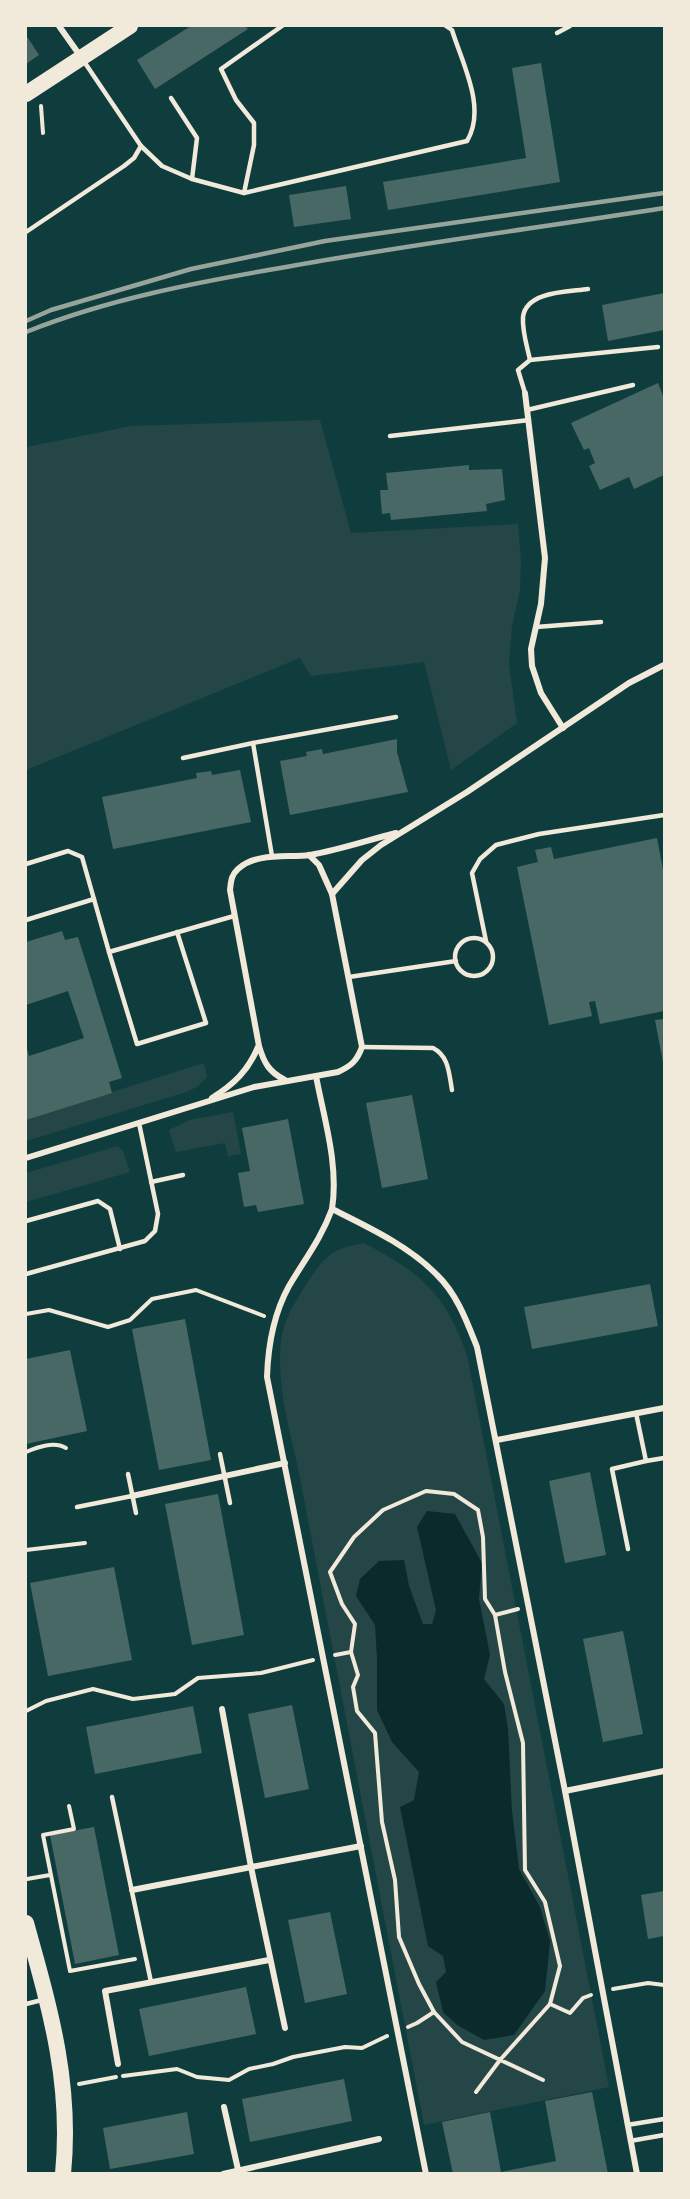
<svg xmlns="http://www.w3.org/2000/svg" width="690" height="2199" font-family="Rubik,sans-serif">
  <rect width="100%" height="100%" fill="#0f3d3e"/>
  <g fill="#244646">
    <polygon points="320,420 351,533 518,524 521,560 520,590 512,626 509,664 517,723 451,770 424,662 311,676 300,658 26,770 26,447 131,426"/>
    <polygon points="204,1063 207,1077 197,1087 186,1092 26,1141 26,1119"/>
    <polygon points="233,1112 241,1154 228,1156 225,1143 176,1152 169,1130 189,1120"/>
    <polygon points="118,1146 123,1151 130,1172 26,1202 26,1173"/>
    <path d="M364,1243C420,1272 446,1294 467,1355L609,2087L424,2125L299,1473C290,1430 276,1386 281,1341C283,1320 296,1301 307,1283C325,1256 331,1249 364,1243Z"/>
  </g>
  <polygon fill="#0a2a2b" points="427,1511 455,1514 482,1563 479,1599 490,1655 484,1679 504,1704 508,1729 512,1811 519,1869 540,1907 550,1941 545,1991 514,2035 484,2040 457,2025 443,2012 436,1982 446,1972 443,1956 428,1946 400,1807 414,1800 419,1772 392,1742 377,1710 377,1658 375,1625 356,1596 360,1579 379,1561 404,1560 409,1586 423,1624 432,1624 436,1610 417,1527"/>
  <g fill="#486865">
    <polygon points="191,26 245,26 248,29 155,89 137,60"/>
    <polygon points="26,35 39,55 26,64"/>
    <polygon points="541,63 560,182 388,210 383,182 526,158 512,68"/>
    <polygon points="346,186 351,219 294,227 289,195"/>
    <polygon points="664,293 664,330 608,341 602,305"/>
    <polygon points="658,383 664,398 664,475 634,489 629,477 600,490 589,466 595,463 589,448 584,450 571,423"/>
    <polygon points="469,465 469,470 502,469 505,500 486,504 487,511 391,520 390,513 382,514 380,490 388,490 386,473"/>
    <polygon points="397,739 397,752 408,792 290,815 280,761 307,756 306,752 322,749 323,754"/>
    <polygon points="240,770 251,822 113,849 102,797 197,778 196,773 211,771 212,775"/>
    <polygon points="657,838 664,875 664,1011 600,1024 595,1001 589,1002 592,1016 549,1025 517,867 538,862 535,850 551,847 554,859"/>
    <polygon points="62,931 65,940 78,937 122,1078 109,1082 112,1093 26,1120 26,1045 29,1056 84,1038 68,991 26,1005 26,942"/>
    <polygon points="664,1019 664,1061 663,1062 655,1020"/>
    <polygon points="412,1095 428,1179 382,1188 366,1103"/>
    <polygon points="288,1119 304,1204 258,1212 256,1205 244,1207 238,1173 250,1171 242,1128"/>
    <polygon points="650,1284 658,1326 532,1349 524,1307"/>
    <polygon points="185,1319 211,1460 159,1470 132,1329"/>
    <polygon points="70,1350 87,1431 26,1444 26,1359"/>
    <polygon points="590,1472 606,1555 565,1563 549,1481"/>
    <polygon points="218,1494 244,1635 192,1645 165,1504"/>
    <polygon points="114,1567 132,1660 48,1676 30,1583"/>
    <polygon points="623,1631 643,1734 603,1742 583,1639"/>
    <polygon points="292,1705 309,1789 265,1798 248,1714"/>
    <polygon points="193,1706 202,1753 95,1774 86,1727"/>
    <polygon points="94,1827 119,1955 75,1964 50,1835"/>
    <polygon points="664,1891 664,1936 648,1939 641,1895"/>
    <polygon points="330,1912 347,1994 305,2003 288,1920"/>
    <polygon points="246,1987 256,2034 149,2056 139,2009"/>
    <polygon points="344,2079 352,2121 250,2142 242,2099"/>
    <polygon points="592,2092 608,2174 453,2174 442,2122 490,2112 501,2172 556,2161 545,2101"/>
    <polygon points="187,2112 194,2154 110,2169 103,2128"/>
  </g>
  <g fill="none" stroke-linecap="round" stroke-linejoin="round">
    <g stroke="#f1e9da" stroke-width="4">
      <polyline points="41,106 43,133"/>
      <polyline points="26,1314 49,1310 108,1327 130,1320 152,1299 196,1290 264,1316"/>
      <path d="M26,1452C38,1447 54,1441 66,1448"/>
      <polyline points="26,1550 85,1543"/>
      <polyline points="495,1615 518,1609"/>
      <polyline points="335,1655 351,1652"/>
      <polyline points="26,1711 46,1701 93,1689 133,1699 175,1694 198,1678 261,1673 313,1660"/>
      <polyline points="69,1806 74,1829 43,1835 70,1971 135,1959"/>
      <polyline points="27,1879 50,1875"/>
      <polyline points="613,1989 648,1983 664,1985"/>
      <polyline points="550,2004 570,2013 583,1998 591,1995"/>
      <polyline points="408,2027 417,2023 434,2012"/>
      <polyline points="123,2076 177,2069 197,2077 229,2080 249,2069 273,2064 293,2057 345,2047 362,2048 387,2036"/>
      <polyline points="79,2084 116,2077"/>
      <polyline points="476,2092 500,2060 550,2004 560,1966 545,1902 525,1870 523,1743 505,1672 495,1615 485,1599 483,1537 478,1510 454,1494 426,1491 383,1510 354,1537 330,1572 342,1604 355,1624 351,1652 358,1675 353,1687 357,1711 375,1733 382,1822 395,1880 399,1937 419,1984 434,2012 462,2042 543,2080"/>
    </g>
    <g stroke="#f1e9da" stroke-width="4.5">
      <polyline points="557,33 570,26"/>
      <polyline points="171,98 197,138 192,179"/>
      <path d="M141,146L162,166L192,179L244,193L467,141C487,108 462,63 452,30L446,26"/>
      <polyline points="244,193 254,145 254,123 236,100 221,69 282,26"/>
      <polyline points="26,232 124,166 134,158 141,146 83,60"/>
      <path d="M530,360C527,346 522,331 523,317C526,291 568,292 588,289"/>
      <polyline points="525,393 518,370 530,360 658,347"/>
      <polyline points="527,410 633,385"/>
      <polyline points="390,436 529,420"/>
      <polyline points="536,627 601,622"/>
      <polyline points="253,743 396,717"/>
      <polyline points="183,758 253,743 272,856"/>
      <polyline points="26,864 68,851 82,857 109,952 234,916"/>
      <polyline points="26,920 94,899"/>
      <circle cx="474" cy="957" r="19"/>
      <polyline points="486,941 472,873 480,859 496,845 539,834 664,815"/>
      <polyline points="109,952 137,1044 206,1023 177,932"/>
      <polyline points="349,977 456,961"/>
      <path d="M362,1047L433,1048C449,1056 449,1074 452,1090"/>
      <polyline points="151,1182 183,1175"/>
      <polyline points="26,1221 98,1201 110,1209 120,1249"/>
      <polyline points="26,1274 145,1241 155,1231 158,1214 139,1123"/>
      <polyline points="636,1413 646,1461 664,1458"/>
      <polyline points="220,1454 230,1503"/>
      <polyline points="128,1474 136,1513"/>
      <polyline points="77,1507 132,1496"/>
      <polyline points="628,1549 612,1469 646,1461"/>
      <polyline points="112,1797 151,1982"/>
      <polyline points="26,2004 42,2000"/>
      <polyline points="627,2125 664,2119"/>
      <polyline points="630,2141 664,2135"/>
    </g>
    <g stroke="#f1e9da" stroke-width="6">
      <polyline points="59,26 81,57"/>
      <polyline points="525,393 545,558 541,604 531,649 532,666 541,693 563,728"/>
      <polyline points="332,894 362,860 381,845 467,792 629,683 664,665"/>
      <path d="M316,1076C324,1119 339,1165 332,1209C368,1227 409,1246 437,1275C457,1294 467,1322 477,1347L565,1791L637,2174"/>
      <path d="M285,1080C269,1072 264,1063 259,1046L230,890C231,882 231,875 238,869C257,852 287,858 310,855C339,850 368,840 396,833"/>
      <path d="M212,1098C234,1084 248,1071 258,1047"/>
      <path d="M26,1158L254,1087L338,1072C351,1066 357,1061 362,1047L332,894L319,865L309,855"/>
      <path d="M332,1209C321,1239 305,1259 289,1286C273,1315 268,1345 267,1377L426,2174"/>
      <polyline points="497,1440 664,1408"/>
      <polyline points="132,1496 285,1463"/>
      <polyline points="222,1709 251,1867 285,2028"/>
      <polyline points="565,1791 664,1771"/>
      <polyline points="132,1890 361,1846"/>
      <polyline points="118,2064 105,1991 269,1960"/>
      <polyline points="224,2107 239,2174"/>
      <polyline points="223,2174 379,2139"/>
    </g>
    <g stroke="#f1e9da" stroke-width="16">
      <polyline points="26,94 130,26"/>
      <path d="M26,1923C50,2009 72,2083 63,2174"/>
    </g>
    <g stroke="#97a49c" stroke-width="4.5">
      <polyline points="26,321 51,310 191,269 325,241 664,193"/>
      <path d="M26,332C108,299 198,282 286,267C412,244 538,228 664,208"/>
    </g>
  </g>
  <rect width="690" height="2199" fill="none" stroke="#f1e9da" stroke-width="54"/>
</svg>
